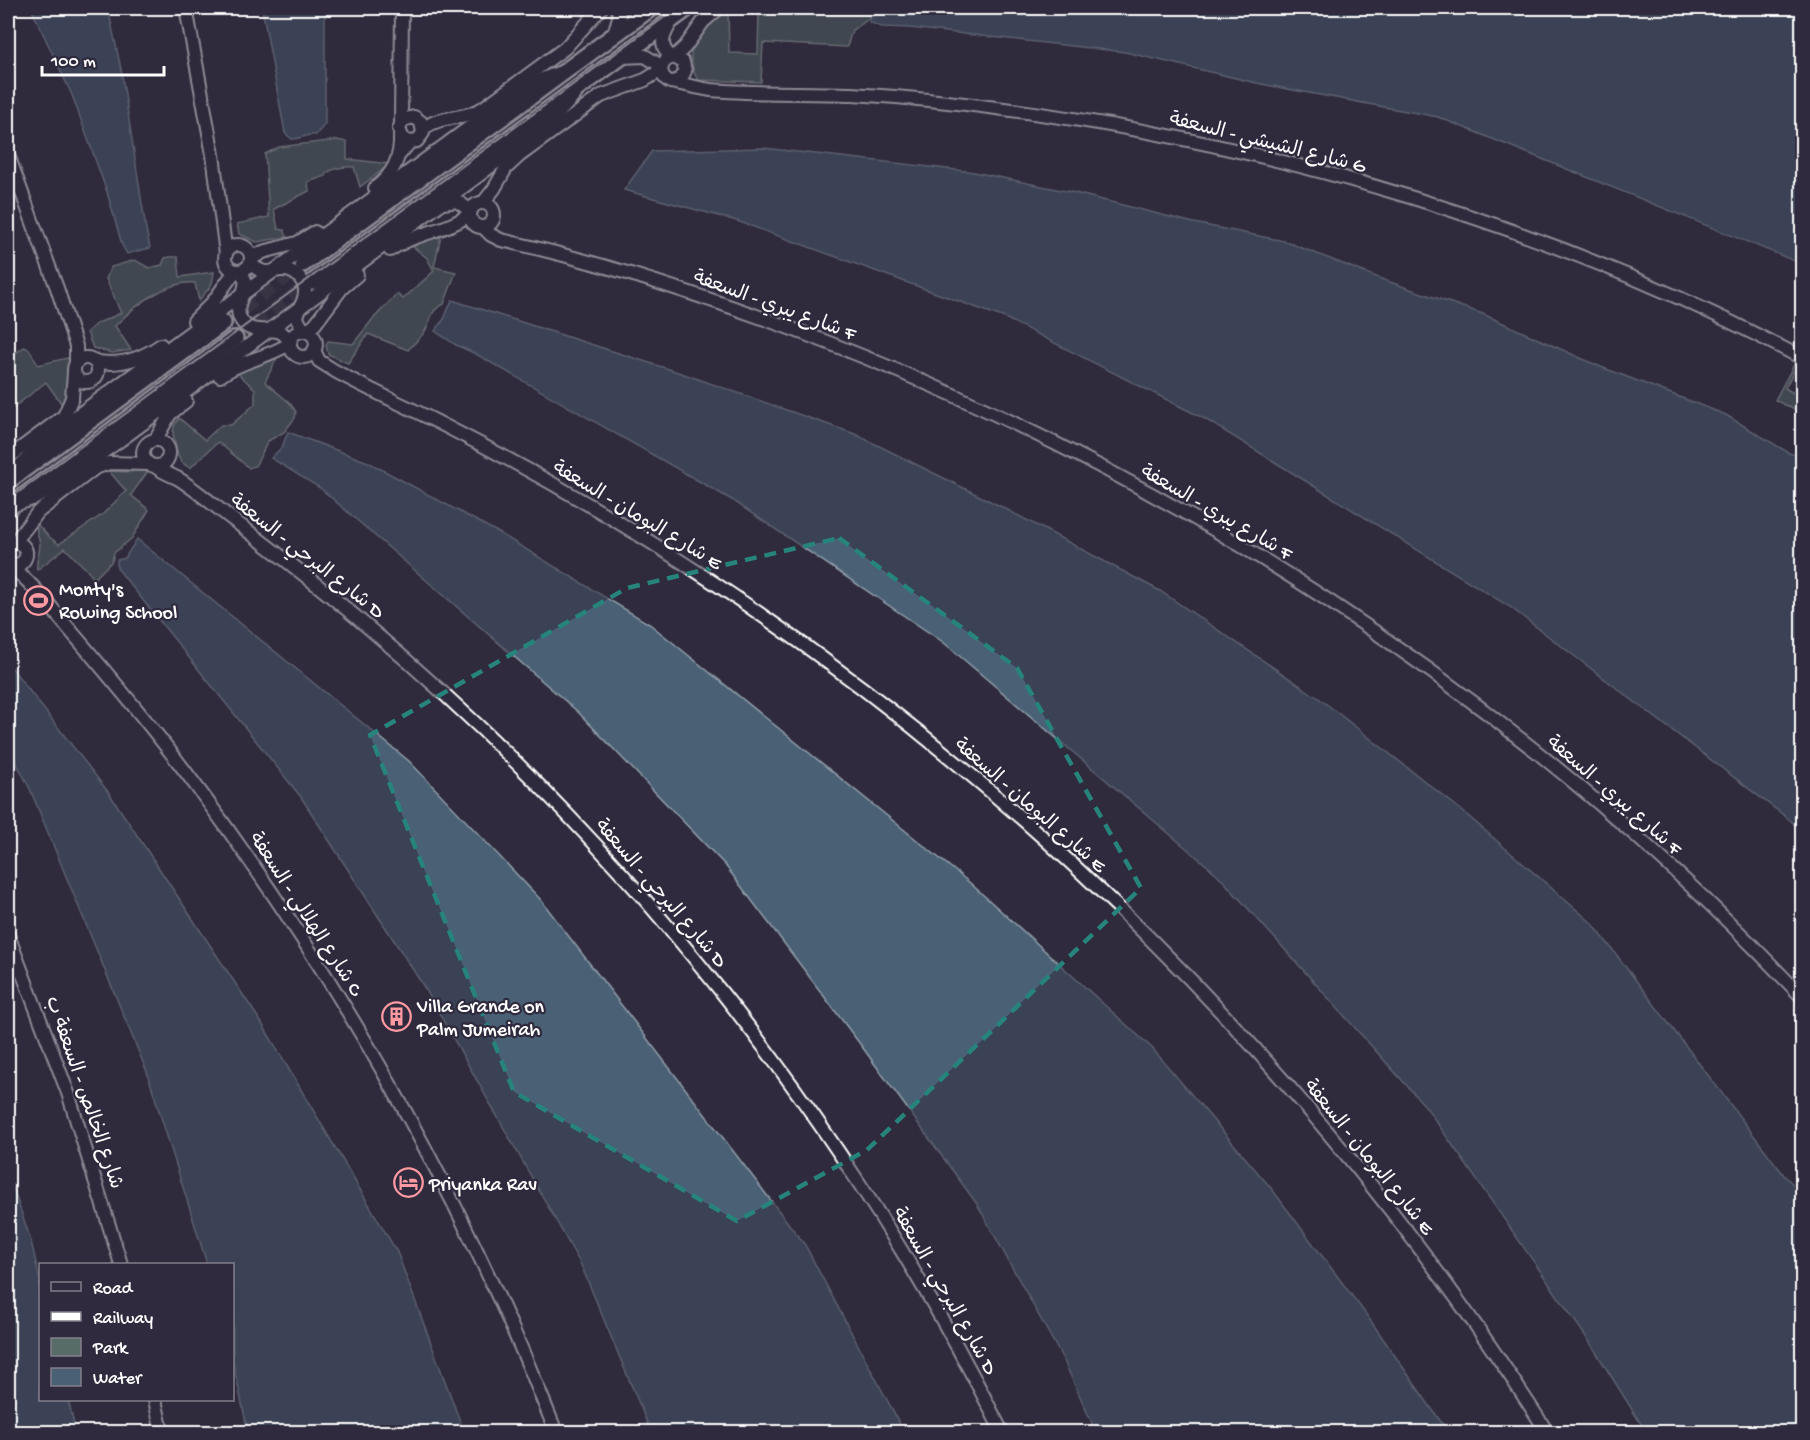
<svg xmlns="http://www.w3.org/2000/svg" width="1810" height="1440" font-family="'Gochi Hand','Playpen Sans Arabic',sans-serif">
  <rect width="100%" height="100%" fill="#2f2a3d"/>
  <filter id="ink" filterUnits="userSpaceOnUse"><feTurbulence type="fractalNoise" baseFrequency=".0167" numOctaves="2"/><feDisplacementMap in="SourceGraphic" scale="12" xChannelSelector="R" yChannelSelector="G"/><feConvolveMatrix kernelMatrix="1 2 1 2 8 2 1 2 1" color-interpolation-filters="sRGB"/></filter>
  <g filter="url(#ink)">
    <g fill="#576c67" stroke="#abb6b3" stroke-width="1.5">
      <path d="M728,8L729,53L758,54L759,8H783L787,10L790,8H881C871,16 864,24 852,30L847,47L763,43L761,82L699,80C693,74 694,71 692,63C686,37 710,22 728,8Z"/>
      <path d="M337,140L347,142V159L390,164L360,187L354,167C344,166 335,168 326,173V176L308,182L309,191L274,209L278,229L284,230L287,237L257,242L239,234L237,224L269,217L265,154L279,147Z"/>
      <path d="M441,236L434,267L456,272L444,304C428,312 433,318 425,331C421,338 413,344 408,350L368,334L348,363L328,354L326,345L328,341L353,344L372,320L397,294L403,299L434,271L427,258L411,245C422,242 430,238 441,236Z"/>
      <path d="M170,257H178L180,277L214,272C212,292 207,287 199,301L195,283C167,280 133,307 115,326L131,350L112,353L93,348L87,332L96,324L121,313L106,279L111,267L135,260L149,268L162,265L165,258Z"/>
      <polygon points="24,347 29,349 38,365 67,358 70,361 70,371 73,382 63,406 46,382 8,412 8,353 17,352"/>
      <path d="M277,358L265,382L290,403L296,412L295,418L284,432L268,441L259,459L255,466L249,468L218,442L190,468L181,462L178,456L173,434L174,426L179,418L205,440L221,425H231L255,404V389L237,373C244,369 249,368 257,366C265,364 268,359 277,358Z"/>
      <polygon points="1797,359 1800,360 1785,388 1793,393 1794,390 1802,394 1802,414 1775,400"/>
      <path d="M142,468L148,471L131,495L149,510L132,538L114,553L112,561L94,579C86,567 75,559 65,548L37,570C35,561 40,554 40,544C39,537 35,532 37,524L48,536L59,544L103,514L126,491L109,471L131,472Z"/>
    </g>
    <g fill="#4a6074" stroke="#92a0ac" stroke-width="1.5">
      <polygon points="31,8 108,8 121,69 146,229 150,248 127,254 122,245 107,192 72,95"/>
      <path d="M262,8H325V124L316,135C308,133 301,139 292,139L285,133Z"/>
      <polygon points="886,8 1802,8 1802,264 1438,117 1261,84 1125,52 910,28 882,27 869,22 871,17"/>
      <polygon points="763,148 974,172 1071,192 1194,223 1284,241 1384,280 1483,314 1596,365 1726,415 1789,453 1802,456 1802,832 1790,820 1510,607 1205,419 1005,318 737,221 624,190 652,151"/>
      <polygon points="452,300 681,373 855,434 1002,507 1160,591 1320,699 1460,809 1593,924 1784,1175 1802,1194 1802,1432 1646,1432 1591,1344 1426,1107 1218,875 943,642 732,500 476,354 456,345 435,331 444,319"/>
      <polygon points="288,432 368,462 499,533 651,625 970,883 1152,1048 1271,1188 1368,1317 1448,1432 1096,1432 1064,1361 977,1204 860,1044 725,865 578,712 320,488 271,458 282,447"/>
      <polygon points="137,539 409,761 541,900 805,1245 904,1432 651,1432 581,1265 426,990 301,797 117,568 117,560 125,558"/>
      <polygon points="11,667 109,793 261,1022 397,1252 464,1432 248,1432 233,1362 232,1264 207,1264 147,1072 30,789 8,746 8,670"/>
      <polygon points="8,1173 31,1241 40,1281 40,1400 68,1400 76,1432 8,1432"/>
    </g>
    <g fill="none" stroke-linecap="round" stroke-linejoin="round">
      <g stroke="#443f50" stroke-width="15" stroke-dasharray="15 8" stroke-linecap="butt">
        <polyline points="223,323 303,264"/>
        <polyline points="235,339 313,282"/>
      </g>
      <defs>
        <g id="minor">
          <polyline points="186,8 213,155 226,254"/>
          <path d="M671,22C663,36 658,45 671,57"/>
          <polyline points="614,35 619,17 618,8"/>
          <polyline points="621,57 645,56 661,66"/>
          <polyline points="674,57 685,47 703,22 719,8"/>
          <path d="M673,82L681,79L685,71L683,62L674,57C659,60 657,75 670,82C684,84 697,88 711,90C757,94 805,92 852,94C903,97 954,102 1004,109C1275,144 1556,228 1798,356"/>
          <polyline points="401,123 402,8"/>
          <path d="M424,128C441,115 464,120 483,108L565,48L601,8"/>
          <polyline points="400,154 410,142 417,141 423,133 421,122 414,117 403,120 399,129 403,139 410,142"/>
          <polyline points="8,155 57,288 76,346 76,362"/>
          <path d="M375,188C393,175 401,157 400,136"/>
          <polyline points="443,203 457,201 471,211"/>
          <polyline points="483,203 494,189 506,168 519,156 601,96 645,80 661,70"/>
          <circle cx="482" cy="215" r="12"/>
          <path d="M483,227L491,235L501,240C590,259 679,288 765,319C1156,460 1517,694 1802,997"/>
          <circle cx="238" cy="258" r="13"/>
          <path d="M390,250C416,232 446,232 470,214"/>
          <polyline points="251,259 263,252 297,243 315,232"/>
          <path d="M250,263C255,268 260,272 267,272C272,272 277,270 282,270C294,269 304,279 305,290C306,301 298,308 297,318L303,330"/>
          <path d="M239,271C257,286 230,302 241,320C254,341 280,319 289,342"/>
          <polyline points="194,321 213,302 235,271"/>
          <circle cx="303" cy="344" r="13"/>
          <polyline points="306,331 315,324 342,288 357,275"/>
          <path d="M314,350L319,361L335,371C371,391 409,407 445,426C516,462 585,501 652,543C1012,768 1320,1075 1547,1432"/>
          <circle cx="86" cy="370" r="12"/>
          <path d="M94,361C119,367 141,359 161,345"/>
          <path d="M220,376C241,360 267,358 289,344"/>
          <polyline points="156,439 170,414 186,401"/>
          <circle cx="156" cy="453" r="13"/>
          <polyline points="8,458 64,416 72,398 74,373"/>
          <path d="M156,467C163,472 171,475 179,479C199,492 217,508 236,522C281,556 326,591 369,628C632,850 848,1125 1002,1432"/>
          <polyline points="14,471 55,432 482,118 535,82 558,73"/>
          <polyline points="17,504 35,498 50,489 119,441 474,179 553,119 575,95"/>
          <polyline points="15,542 38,512 95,468 109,463 148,464"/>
          <path d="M8,563L19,565C33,556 25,538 8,544"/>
          <path d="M12,566C17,573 24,577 30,584C43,596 53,610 64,623C107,673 149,723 188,775C340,977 463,1198 556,1432"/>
          <polyline points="8,935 68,1093 121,1264"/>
          <polyline points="155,1400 162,1432"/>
        </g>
        <g id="major">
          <polyline points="303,264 651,8"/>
          <polyline points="313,282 688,8"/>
          <polyline points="8,481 223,323"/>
          <polyline points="8,508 235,339"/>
        </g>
      </defs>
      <use href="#minor" stroke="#fff" stroke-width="16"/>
      <use href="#major" stroke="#fff" stroke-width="20"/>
      <use href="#minor" stroke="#2f2a3d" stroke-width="12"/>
      <use href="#major" stroke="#2f2a3d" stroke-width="15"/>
      <polyline stroke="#fff" stroke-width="2" points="8,500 677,8"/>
    </g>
  </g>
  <path d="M0 0H1810V1440H0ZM839,538L1017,668L1141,888L867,1150L737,1221L514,1092L370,735L627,588Z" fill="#2f2a3d" fill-opacity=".55" fill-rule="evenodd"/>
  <path fill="none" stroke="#27847c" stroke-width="4.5" stroke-dasharray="12 8" stroke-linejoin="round" d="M839,538L1017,668L1141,888L867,1150L737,1221L514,1092L370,735L627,588Z"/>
  <defs>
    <symbol id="stadium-ring" viewBox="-11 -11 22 22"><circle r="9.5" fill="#2f2a3d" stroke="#ff9aa2" stroke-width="1.5"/><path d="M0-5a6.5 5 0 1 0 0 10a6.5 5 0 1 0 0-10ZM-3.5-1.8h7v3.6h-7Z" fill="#ff9aa2"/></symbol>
    <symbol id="building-ring" viewBox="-11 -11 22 22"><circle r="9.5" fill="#2f2a3d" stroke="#ff9aa2" stroke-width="1.5"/><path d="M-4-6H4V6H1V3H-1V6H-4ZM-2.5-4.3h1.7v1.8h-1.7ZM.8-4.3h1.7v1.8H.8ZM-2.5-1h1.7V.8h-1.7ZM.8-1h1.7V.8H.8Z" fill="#ff9aa2"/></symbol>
    <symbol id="hotel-ring" viewBox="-11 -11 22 22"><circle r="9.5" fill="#2f2a3d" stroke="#ff9aa2" stroke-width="1.5"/><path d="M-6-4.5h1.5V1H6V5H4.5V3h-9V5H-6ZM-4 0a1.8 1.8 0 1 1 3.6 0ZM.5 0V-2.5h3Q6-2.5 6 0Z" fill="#ff9aa2"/></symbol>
  </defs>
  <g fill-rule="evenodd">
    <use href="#stadium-ring" x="22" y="584" width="33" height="33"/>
    <use href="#building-ring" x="380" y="1000" width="33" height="33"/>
    <use href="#hotel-ring" x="392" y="1166" width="33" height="33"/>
  </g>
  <g text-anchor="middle" stroke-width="4.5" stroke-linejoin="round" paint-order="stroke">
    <g font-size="20" fill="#fff" stroke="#2f2a3d">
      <text transform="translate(1268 141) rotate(14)" y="7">شارع الشيشي - السعفة G</text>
      <text transform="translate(775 304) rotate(20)" y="7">شارع يبري - السعفة F</text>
      <text transform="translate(1217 511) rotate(30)" y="7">شارع يبري - السعفة F</text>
      <text transform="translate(638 514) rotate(31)" y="7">شارع البومان - السعفة E</text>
      <text transform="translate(308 555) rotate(38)" y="7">شارع البرحي - السعفة D</text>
      <text transform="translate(1615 794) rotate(41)" y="7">شارع يبري - السعفة F</text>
      <text transform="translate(1031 804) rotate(41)" y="7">شارع البومان - السعفة E</text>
      <text transform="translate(662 892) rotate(49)" y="7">شارع البرحي - السعفة D</text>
      <text transform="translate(307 913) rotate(57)" y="7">شارع الهلالي - السعفة C</text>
      <text transform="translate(86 1092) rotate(71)" y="7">شارع الخالص - السعفة ب</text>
      <text transform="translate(1370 1156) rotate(51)" y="7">شارع البومان - السعفة E</text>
      <text transform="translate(946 1290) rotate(60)" y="7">شارع البرحي - السعفة D</text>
    </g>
    <g font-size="20" fill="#fff" stroke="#2f2a3d" text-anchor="start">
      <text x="59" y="595">Monty's<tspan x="59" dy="23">Rowing School</tspan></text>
      <text x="417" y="1012">Villa Grande on<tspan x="417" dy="23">Palm Jumeirah</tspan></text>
      <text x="429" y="1190">Priyanka Rav</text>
    </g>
  </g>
  <rect width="1810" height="1440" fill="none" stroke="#2f2a3d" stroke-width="30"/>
  <rect x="15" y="15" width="1780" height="1410" fill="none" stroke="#fff" stroke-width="2" filter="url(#ink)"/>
  <rect x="39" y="1263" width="195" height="138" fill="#2f2a3d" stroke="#827f8b" stroke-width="1.5"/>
  <rect x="51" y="1282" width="30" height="9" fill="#2f2a3d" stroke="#827f8b" stroke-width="1.5"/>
  <text x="93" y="1293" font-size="18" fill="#ffffff">Road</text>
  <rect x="51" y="1312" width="30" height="9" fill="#ffffff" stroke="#827f8b" stroke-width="1.5"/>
  <text x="93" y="1323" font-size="18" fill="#ffffff">Railway</text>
  <rect x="51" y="1338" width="30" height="18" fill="#576c67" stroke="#827f8b" stroke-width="1.5"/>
  <text x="93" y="1353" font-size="18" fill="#ffffff">Park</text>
  <rect x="51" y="1368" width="30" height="18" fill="#4a6074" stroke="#827f8b" stroke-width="1.5"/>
  <text x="93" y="1383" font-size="18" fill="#ffffff">Water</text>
  <path d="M42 66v9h122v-9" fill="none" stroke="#ffffff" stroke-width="3"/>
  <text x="51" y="66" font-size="18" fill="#ffffff" stroke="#2f2a3d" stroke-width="4.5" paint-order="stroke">100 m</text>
</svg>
